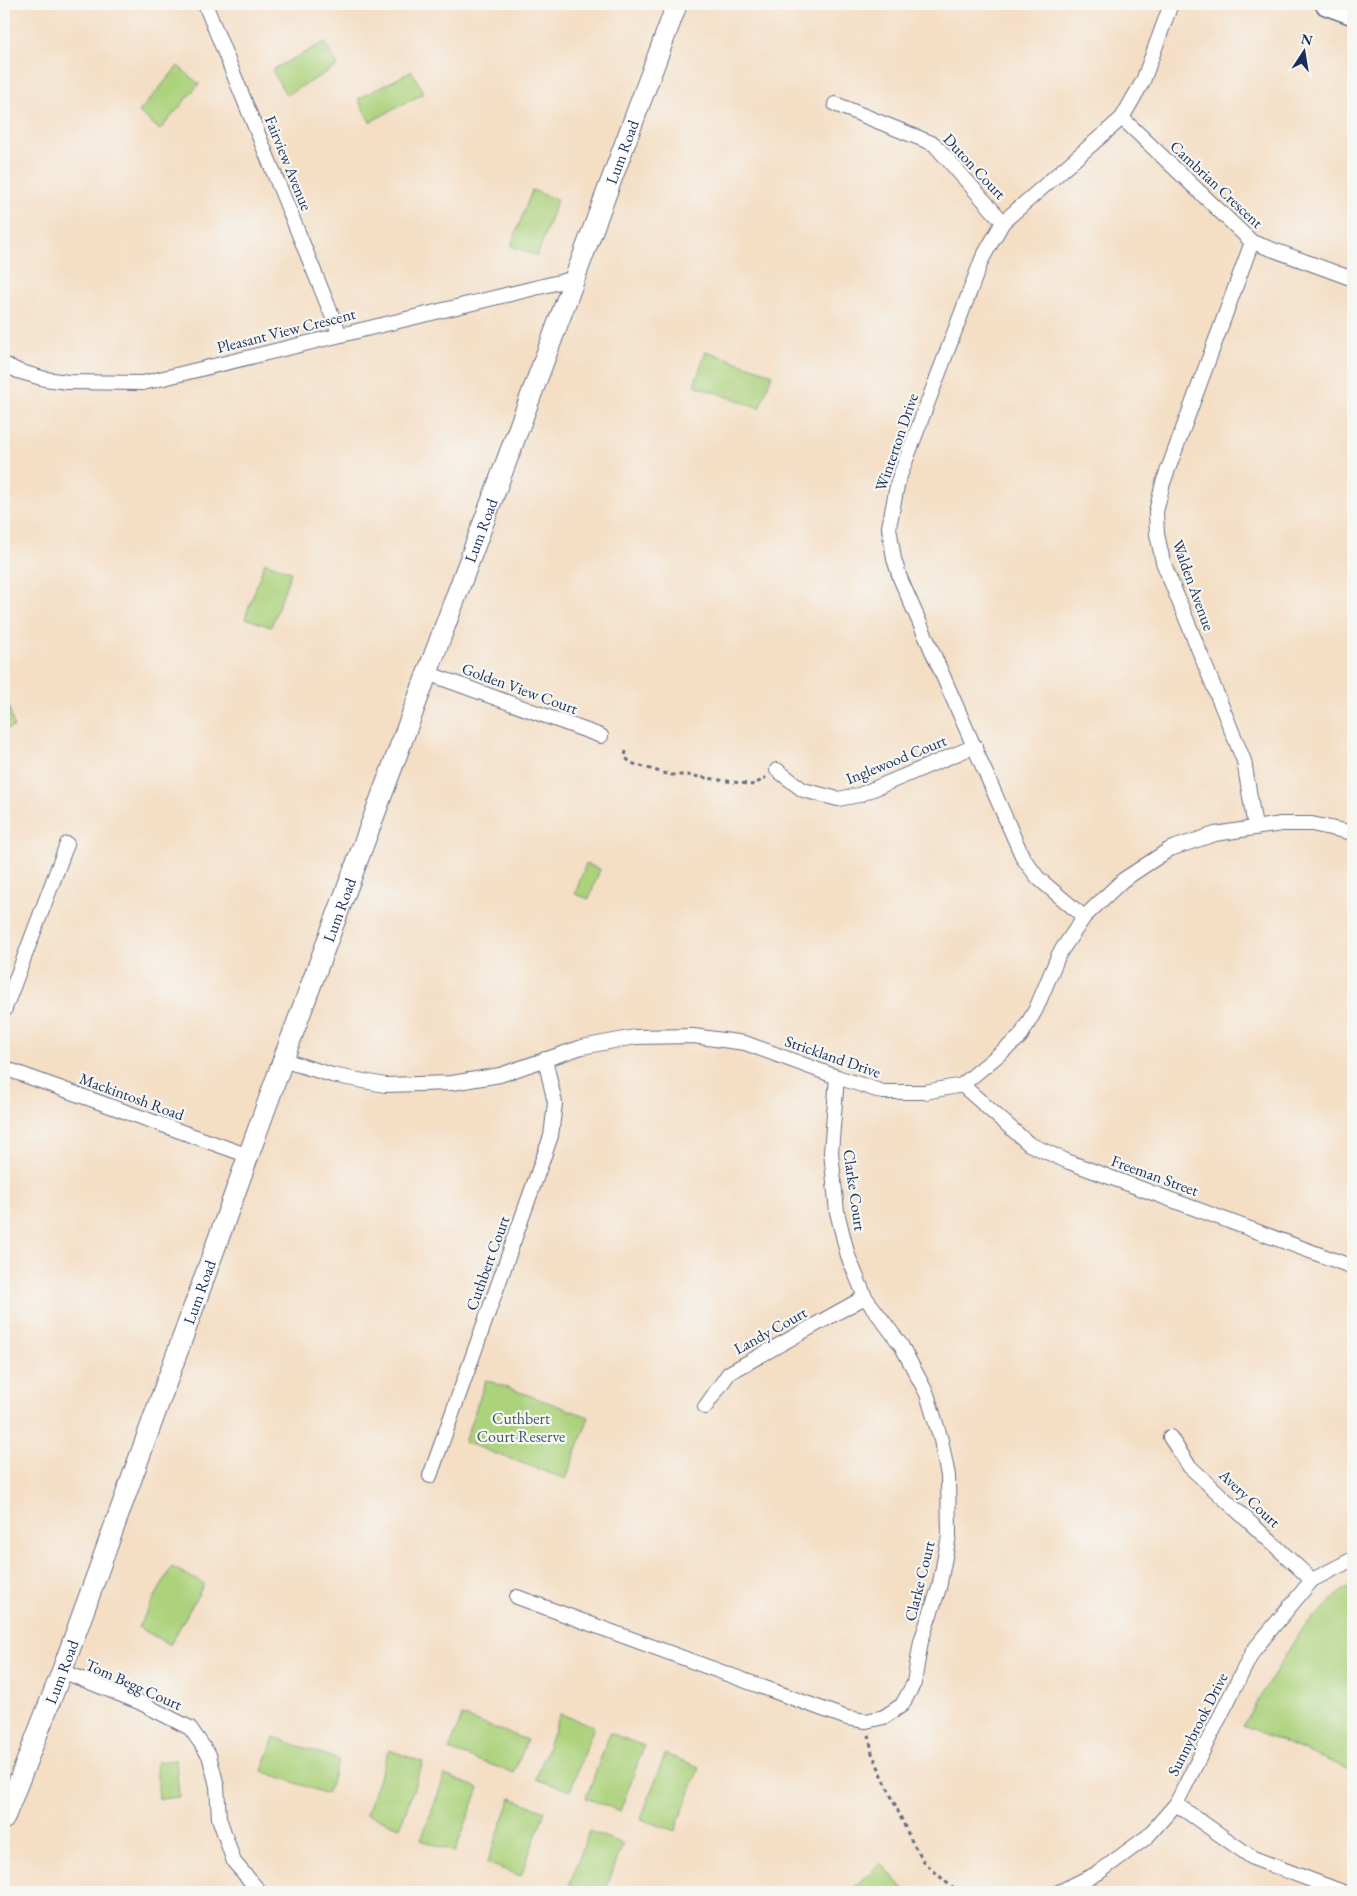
<svg xmlns="http://www.w3.org/2000/svg" width="1357" height="1896" font-family="'EB Garamond',serif">
  <rect width="100%" height="100%" fill="#f6f6f2"/>
  <filter id="ink" filterUnits="userSpaceOnUse"><feTurbulence type="fractalNoise" baseFrequency=".02" numOctaves="2"/><feDisplacementMap in="SourceGraphic" scale="10" xChannelSelector="R" yChannelSelector="G"/><feConvolveMatrix kernelMatrix="1 2 1 2 8 2 1 2 1" color-interpolation-filters="sRGB"/></filter>
  <filter id="wash" filterUnits="userSpaceOnUse"><feTurbulence type="fractalNoise" baseFrequency=".0096" numOctaves="4" result="noise"/><feDisplacementMap in="SourceGraphic" scale="20" xChannelSelector="R" yChannelSelector="G"/><feGaussianBlur stdDeviation="1.12" result="paint"/><feColorMatrix in="noise" values="0 0 0 0 0 0 0 0 0 0 0 0 0 0 0 0 0 1.4 0 .05"/><feComposite in="paint" operator="in"/></filter>
  <g filter="url(#wash)">
    <rect width="100%" height="100%" fill="#f4dec4"/>
    <g fill="#acd27c" stroke="#64806d">
      <polygon points="325,42 338,66 286,95 272,70"/>
      <polygon points="178,66 199,84 160,130 139,112"/>
      <polygon points="412,71 424,93 370,122 358,99"/>
      <polygon points="532,190 557,200 537,256 511,246"/>
      <polygon points="706,351 772,374 760,408 694,385"/>
      <polygon points="265,562 291,572 271,627 245,618"/>
      <polygon points="4,686 14,727 4,729"/>
      <polygon points="586,864 600,869 589,899 575,894"/>
      <polygon points="486,1380 589,1417 566,1479 464,1442"/>
      <polygon points="172,1567 204,1584 170,1645 138,1627"/>
      <polygon points="1353,1585 1353,1771 1243,1725 1301,1630 1342,1591"/>
      <polygon points="560,1714 594,1726 570,1791 536,1779"/>
      <polygon points="462,1716 527,1740 514,1773 449,1750"/>
      <polygon points="610,1733 644,1746 620,1811 586,1798"/>
      <polygon points="274,1737 339,1760 327,1794 262,1771"/>
      <polygon points="389,1750 423,1762 400,1827 366,1814"/>
      <polygon points="665,1754 699,1767 675,1831 641,1819"/>
      <polygon points="176,1760 179,1797 159,1799 156,1762"/>
      <polygon points="445,1775 479,1788 455,1852 421,1840"/>
      <polygon points="511,1798 545,1811 521,1876 487,1863"/>
      <polygon points="589,1831 623,1844 605,1892 567,1892"/>
      <polygon points="881,1863 905,1890 903,1892 849,1892"/>
    </g>
  </g>
  <g filter="url(#ink)">
    <g fill="none" stroke-linecap="round" stroke-linejoin="round">
      <defs>
        <g id="street">
          <polyline points="205,4 340,335"/>
          <polyline points="835,104 934,144 1003,222"/>
          <polyline points="1122,118 1252,242 1353,279"/>
          <polyline points="1252,242 1163,483 1156,512 1157,534 1163,562 1244,761 1255,827"/>
          <polyline points="4,364 18,371 45,379 68,382 143,383 576,278"/>
          <polyline points="427,673 601,736"/>
          <polyline points="777,770 803,790 838,799 859,795 975,746"/>
          <polyline points="1084,917 1038,878 1023,858 900,578 894,559 889,527 898,481 982,259 1003,222 1122,118 1143,81 1171,4"/>
          <polyline points="4,1011 67,844"/>
          <polyline points="283,1060 332,1075 385,1085 452,1083 500,1075 582,1047 635,1037 693,1036 745,1043 837,1077 883,1092 925,1092 962,1085 1020,1037 1036,1009 1059,954 1084,917 1123,880 1170,849 1215,834 1281,824 1312,824 1353,833"/>
          <polyline points="4,1068 249,1156"/>
          <polyline points="962,1085 1029,1144 1069,1162 1353,1267"/>
          <polyline points="705,1407 729,1373 865,1297"/>
          <polyline points="1170,1437 1189,1466 1312,1580"/>
          <polyline points="430,1476 551,1136 555,1103 545,1059"/>
          <polyline points="517,1597 847,1718 866,1721 884,1717 902,1705 914,1683 921,1641 939,1588 949,1536 948,1476 941,1440 927,1394 901,1345 865,1297 848,1256 837,1212 831,1152 837,1077"/>
          <polyline points="62,1671 139,1702 190,1728 209,1755 217,1786 219,1818 234,1862 260,1892"/>
          <polyline points="1176,1804 1253,1858 1343,1892"/>
          <polyline points="1059,1892 1098,1873 1147,1837 1176,1804 1253,1651 1312,1580 1353,1559"/>
        </g>
        <g id="secondary">
          <path id="s1" d="M4,1819L62,1671L283,1060L677,4"/>
        </g>
        <polyline id="primary" points="1326,4 1353,14"/>
      </defs>
      <use href="#street" stroke="#676c82" stroke-width="16"/>
      <use href="#secondary" stroke="#676c82" stroke-width="22"/>
      <use href="#primary" stroke="#676c82" stroke-width="24"/>
      <g stroke="#676c82" stroke-width="3" stroke-dasharray="4 4" stroke-linecap="butt">
        <polyline points="626,751 625,757 631,763 670,775 687,775 754,785 766,777"/>
        <polyline points="869,1735 872,1753 910,1838 924,1862 957,1892"/>
      </g>
      <use href="#street" stroke="#fff" stroke-width="14"/>
      <use href="#secondary" stroke="#fff" stroke-width="20"/>
      <use href="#primary" stroke="#fff" stroke-width="21"/>
    </g>
  </g>
  <g text-anchor="middle" stroke-width="4.5" stroke-linejoin="round" paint-order="stroke">
    <g font-size="16" fill="#1b2f5e" stroke="#f6f6f2">
      <text dy="6" stroke="none"><textPath href="#s1" startOffset="1778">Lum Road</textPath></text>
      <text transform="translate(289 163) rotate(68)" y="6">Fairview Avenue</text>
      <text transform="translate(975 166) rotate(47)" y="6">Duton Court</text>
      <text transform="translate(1217 184) rotate(43)" y="6">Cambrian Crescent</text>
      <text transform="translate(286 330) rotate(-14)" y="6">Pleasant View Crescent</text>
      <text transform="translate(896 442) rotate(-71)" y="6">Winterton Drive</text>
      <text dy="6" stroke="none"><textPath href="#s1" startOffset="1374">Lum Road</textPath></text>
      <text transform="translate(1194 585) rotate(70)" y="6">Walden Avenue</text>
      <text transform="translate(520 688) rotate(20)" y="6">Golden View Court</text>
      <text transform="translate(896 759) rotate(-22)" y="6">Inglewood Court</text>
      <text dy="6" stroke="none"><textPath href="#s1" startOffset="969">Lum Road</textPath></text>
      <text transform="translate(833 1056) rotate(19)" y="6">Strickland Drive</text>
      <text transform="translate(132 1096) rotate(20)" y="6">Mackintosh Road</text>
      <text transform="translate(1155 1175) rotate(20)" y="6">Freeman Street</text>
      <text transform="translate(855 1190) rotate(82)" y="6">Clarke Court</text>
      <text transform="translate(487 1263) rotate(-70)" y="6">Cuthbert Court</text>
      <text dy="6" stroke="none"><textPath href="#s1" startOffset="562">Lum Road</textPath></text>
      <text transform="translate(770 1330) rotate(-29)" y="6">Landy Court</text>
      <text transform="translate(1250 1498) rotate(43)" y="6">Avery Court</text>
      <text transform="translate(919 1581) rotate(-76)" y="6">Clarke Court</text>
      <text dy="6" stroke="none"><textPath href="#s1" startOffset="158">Lum Road</textPath></text>
      <text transform="translate(134 1684) rotate(24)" y="6">Tom Begg Court</text>
      <text transform="translate(1197 1724) rotate(-63)" y="6">Sunnybrook Drive</text>
    </g>
    <g font-size="16" fill="#3f5866" stroke="#f6f6f2">
      <text x="521" y="1424">Cuthbert<tspan x="521" dy="18">Court Reserve</tspan></text>
    </g>
  </g>
  <rect width="1357" height="1896" fill="none" stroke="#f6f6f2" stroke-width="20"/>
  <g transform="translate(1304 52) rotate(12)" stroke="#f6f6f2" stroke-width="4" paint-order="stroke">
  <path d="M0-4L9 19L0 12L-9 19Z" fill="#1b2f5e"/>
  <text y="-8" font-size="14" font-weight="bold" text-anchor="middle" fill="#1b2f5e">N</text>
  </g>
</svg>
